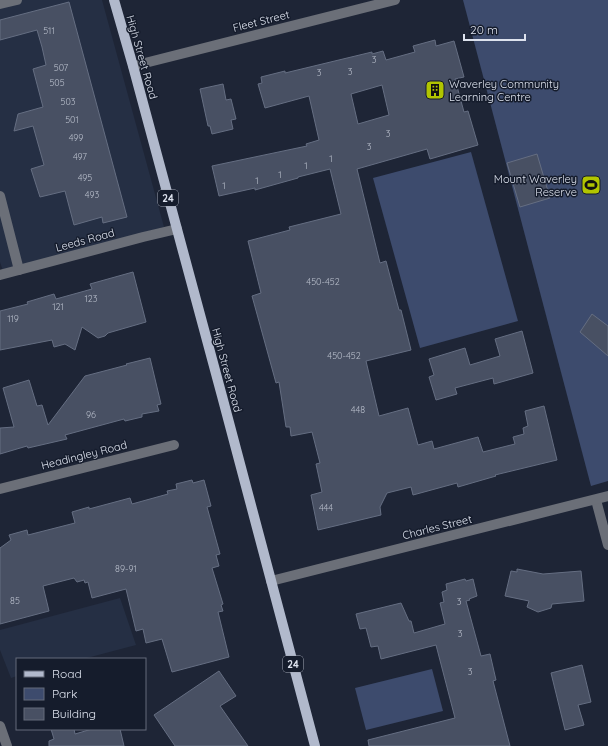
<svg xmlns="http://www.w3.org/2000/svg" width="608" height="746" font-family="Quicksand,sans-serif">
  <rect width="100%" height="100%" fill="#1e2536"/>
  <g fill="#252f44">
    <polygon points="0,0 102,0 164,227 3,271 0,262"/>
    <polygon points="120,598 136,645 83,659 17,659 17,676 11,678 0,650 0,630"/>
  </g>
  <g fill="#3d4b6d">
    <polygon points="463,0 608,0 608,481 591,486"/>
    <polygon points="471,152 518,321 420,348 373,178"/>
    <polygon points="432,669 443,711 366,730 355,688"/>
  </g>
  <g fill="#485063" stroke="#656e82" fill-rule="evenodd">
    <polygon points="69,2 127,217 103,223 102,217 74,225 65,191 40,197 31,169 44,165 33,126 14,131 18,114 43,107 33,69 46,65 42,47 37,30 0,40 0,20"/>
    <path d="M435,40L436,46L454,41L464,77L455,79L464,112L468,111L478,145L430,159L427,149L357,169L380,263L386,261L399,310H401L411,350L366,361L379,416L408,408L418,445L432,441L434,449L478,437L483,452L515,444L513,437L524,434L523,428L528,426L525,411L544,406L557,460L495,475L496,476L458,487L457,483L413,495L411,487L387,493L380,507L381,515L318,530L311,495L322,492L316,464L320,463L312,432L291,436L290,427H286L279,382L276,383L252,296L261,293L248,241L290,230L289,227L341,214L330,169L298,177V178L255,190V188L219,196L212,166L307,146L306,144L319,140L309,96L265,108L258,84L262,83L261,77L285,71V73L372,52V54L383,51L386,60L415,52L413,46ZM382,85L389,115L358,124L351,94Z"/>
    <polygon points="223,84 226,100 231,99 236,119 231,120 233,129 212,134 210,126 208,126 200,89"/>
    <polygon points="537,154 550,198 520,207 507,163"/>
    <polygon points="133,272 146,322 108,333 105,336 98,338 82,327 75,350 65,344 54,347 52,340 0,350 0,311 28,304 27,302 54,294 56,299 92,289 90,284"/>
    <polygon points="592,314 608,326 608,356 580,332"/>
    <polygon points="522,331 533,373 494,384 493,378 455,388 457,394 436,400 429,377 434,375 429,359 465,348 470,365 500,356 495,339"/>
    <polygon points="150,358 161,404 157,405 159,411 142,414 142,417 125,421 124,419 65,435 67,439 28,448 27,446 0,454 0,428 14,427 3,388 29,380 37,406 42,405 48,425 85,376 127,365 126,364"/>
    <polygon points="192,480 193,483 204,480 211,506 207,507 220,554 216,555 219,566 212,568 223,604 221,605 223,611 218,612 229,657 172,672 162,639 146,643 143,629 136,631 126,589 92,598 88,582 85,583 84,580 77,582 74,578 43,586 49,611 0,624 0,548 11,540 9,535 27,530 28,535 75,523 72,512 89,507 89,509 130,498 132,504 168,494 167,491 177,489 176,484"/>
    <polygon points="517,569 543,574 581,571 584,601 552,604 551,608 538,612 527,607 529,601 505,596 511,571 517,572"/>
    <polygon points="465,579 466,581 473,579 477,596 469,599 470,600 466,601 481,656 490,654 496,680 493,681 510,746 369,746 368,740 455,718 436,645 381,659 378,646 371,647 366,628 360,629 356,614 401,603 409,621 411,621 414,633 445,624 440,603 444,602 442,592 447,590 446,584"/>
    <polygon points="582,665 591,702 578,705 584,725 565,730 551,673"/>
    <polygon points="219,671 236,696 220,706 248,746 175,746 154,715"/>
    <polygon points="51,729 74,729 75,734 92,729 120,729 124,746 49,746 49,741 54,739"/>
  </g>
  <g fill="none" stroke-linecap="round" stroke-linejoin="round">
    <g stroke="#6b6f78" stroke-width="10">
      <polyline points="0,4 17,0"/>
      <polyline points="133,66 395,0"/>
      <polyline points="0,196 19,270"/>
      <polyline points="0,275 143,237 177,229"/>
      <polyline points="0,489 174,445"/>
      <polyline points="596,500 608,545"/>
      <polyline points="271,581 608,496"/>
      <polyline points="0,726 7,746"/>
    </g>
    <polyline stroke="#b1b9cc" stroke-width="10" points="114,0 133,66 222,396 315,746"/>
  </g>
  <defs>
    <symbol id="building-square" viewBox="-11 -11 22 22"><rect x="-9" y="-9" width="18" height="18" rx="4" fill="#b1c500" stroke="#151c2c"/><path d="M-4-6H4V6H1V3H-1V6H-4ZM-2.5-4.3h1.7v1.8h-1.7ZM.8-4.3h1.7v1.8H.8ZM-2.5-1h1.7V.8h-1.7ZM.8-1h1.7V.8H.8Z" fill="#111"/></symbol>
    <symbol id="stadium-square" viewBox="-11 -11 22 22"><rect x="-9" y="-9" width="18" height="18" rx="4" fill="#b1c500" stroke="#151c2c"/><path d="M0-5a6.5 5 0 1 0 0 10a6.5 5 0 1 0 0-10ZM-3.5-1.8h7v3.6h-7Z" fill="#111"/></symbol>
  </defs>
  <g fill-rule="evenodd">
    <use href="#building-square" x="424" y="79" width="22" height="22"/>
    <use href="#stadium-square" x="580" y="174" width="22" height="22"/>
  </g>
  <g text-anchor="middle" stroke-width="3" stroke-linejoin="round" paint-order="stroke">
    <g font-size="9" fill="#b8becb">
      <text x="49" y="34">511</text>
      <text x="374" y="63">3</text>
      <text x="61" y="71">507</text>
      <text x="350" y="75">3</text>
      <text x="319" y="76">3</text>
      <text x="57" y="86">505</text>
      <text x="68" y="105">503</text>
      <text x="72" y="123">501</text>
      <text x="388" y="137">3</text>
      <text x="76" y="141">499</text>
      <text x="369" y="150">3</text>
      <text x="80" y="160">497</text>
      <text x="331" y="162">1</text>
      <text x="306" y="169">1</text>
      <text x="280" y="178">1</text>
      <text x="85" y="181">495</text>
      <text x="257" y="184">1</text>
      <text x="224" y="189">1</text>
      <text x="92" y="198">493</text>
      <text x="323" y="285">450-452</text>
      <text x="91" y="302">123</text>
      <text x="58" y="310">121</text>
      <text x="13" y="322">119</text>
      <text x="344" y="359">450-452</text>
      <text x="358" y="413">448</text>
      <text x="91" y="418">96</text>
      <text x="326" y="511">444</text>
      <text x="126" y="572">89-91</text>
      <text x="15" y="604">85</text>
      <text x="459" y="605">3</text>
      <text x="460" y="637">3</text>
      <text x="470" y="675">3</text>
    </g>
    <g fill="#151c2c" stroke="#a1a7b4" stroke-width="1">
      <rect x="158" y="190" width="20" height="16" rx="3"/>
      <rect x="283" y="656" width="20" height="16" rx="3"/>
    </g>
    <g font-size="10" font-weight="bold" fill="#dde2ee">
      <text x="168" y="202">24</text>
      <text x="293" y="668">24</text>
    </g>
    <g font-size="11" fill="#dde2ee" stroke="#151c2c">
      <text transform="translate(261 21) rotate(-14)" y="4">Fleet Street</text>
      <text transform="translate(142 57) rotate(74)" y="4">High Street Road</text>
      <text transform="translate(85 240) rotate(-15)" y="4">Leeds Road</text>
      <text transform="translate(227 370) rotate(75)" y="4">High Street Road</text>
      <text transform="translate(84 455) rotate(-14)" y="4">Headingley Road</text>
      <text transform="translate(437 527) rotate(-14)" y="4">Charles Street</text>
    </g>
    <g font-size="11" fill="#dde2ee" stroke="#151c2c" text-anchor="start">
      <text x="449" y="88">Waverley Community<tspan x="449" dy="13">Learning Centre</tspan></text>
      <text x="577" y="183" text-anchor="end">Mount Waverley<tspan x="577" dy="13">Reserve</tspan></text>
    </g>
  </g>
  <rect x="16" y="658" width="130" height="72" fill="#151c2c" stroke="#656b7a"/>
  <rect x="24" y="671" width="20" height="6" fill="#b1b9cc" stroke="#656b7a"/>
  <text x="52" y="678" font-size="12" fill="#dde2ee">Road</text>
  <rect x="24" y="688" width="20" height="12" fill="#3d4b6d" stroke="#656b7a"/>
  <text x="52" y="698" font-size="12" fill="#dde2ee">Park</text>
  <rect x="24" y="708" width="20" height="12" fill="#485063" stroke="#656b7a"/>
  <text x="52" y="718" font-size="12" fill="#dde2ee">Building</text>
  <path d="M464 34v6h61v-6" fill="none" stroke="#dde2ee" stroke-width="2"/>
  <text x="470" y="34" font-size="12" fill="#dde2ee" stroke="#151c2c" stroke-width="3" paint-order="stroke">20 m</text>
</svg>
